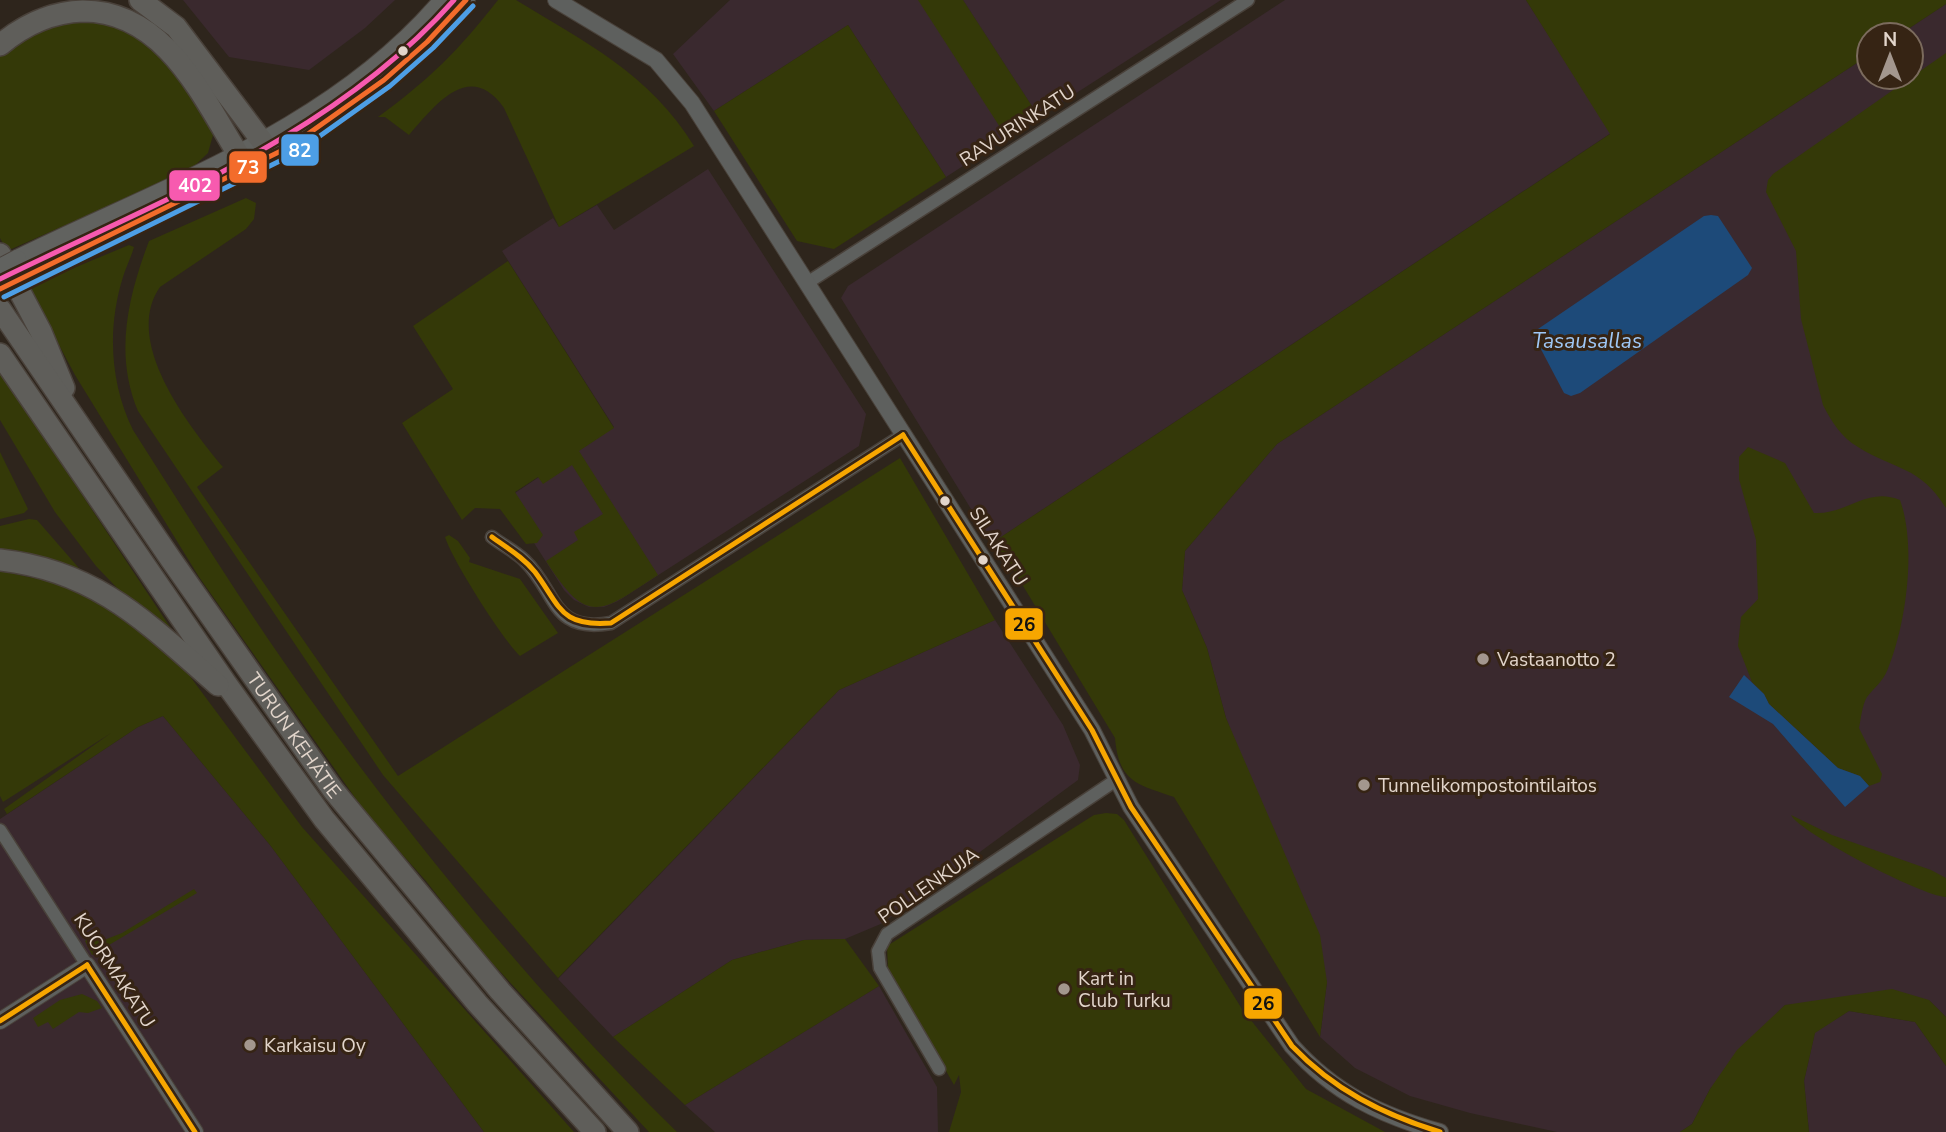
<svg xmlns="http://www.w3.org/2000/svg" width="1946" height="1132" font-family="'Nunito Sans',sans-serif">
  <rect width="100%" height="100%" fill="#2e251c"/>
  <polygon fill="#3a292f" points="730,0 963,0 1039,117 946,177 848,25 714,111 673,54"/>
  <g fill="#3a292e">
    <polygon points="183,0 395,0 365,28 309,70 229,57"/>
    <polygon points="963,0 1221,0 1039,117"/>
    <polygon points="1285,0 1526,0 1611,133 992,543 841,298 848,286"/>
    <polygon points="1946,4 1946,1017 1929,1000 1785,1005 1710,1089 1692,1124 1680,1132 1557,1132 1470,1113 1410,1096 1355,1068 1320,1037 1327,982 1226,718 1207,648 1182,590 1185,551 1277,444 1869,55 1869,77 1911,77 1911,35 1899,35"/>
    <polygon points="708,169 866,414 859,446 618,601 604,607 589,607 574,600 564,590 506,499 614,427 502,251 553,218 559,227 597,205 614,230"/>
    <polygon points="995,620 1063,725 1080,765 1078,780 883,923 845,939 804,940 732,960 613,1037 558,979 839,690"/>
    <polygon points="163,716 270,845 484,1132 0,1132 0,819 138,727"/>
    <polygon points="879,986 937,1087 938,1132 715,1132 685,1105"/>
    <polygon points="1849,1011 1915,1022 1946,1066 1946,1132 1809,1132 1804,1081 1815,1032"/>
  </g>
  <g fill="#343908">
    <path d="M498,0H516C585,42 650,74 694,146L559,227L504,108C470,59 435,105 409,135L385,117H378C430,79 458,51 498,0Z"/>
    <polygon points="918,0 963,0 1039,117 1007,138"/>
    <path d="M1526,0H1946V4L1899,35H1869V55L1277,444L1185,551L1182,590L1207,648L1226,718L1320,935L1327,982L1320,1037L1174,797C1136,784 1119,782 1115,738L1005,556L992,543L1610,134Z"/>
    <polygon points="78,17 136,31 182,80 213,135 208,153 190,170 7,251 0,238 0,51 7,44"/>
    <polygon points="848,25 946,177 834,249 797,241 714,111"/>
    <path d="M1946,53V508C1919,465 1896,471 1858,447C1842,438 1831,421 1823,405L1801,319L1796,251L1766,192L1768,180L1773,174Z"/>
    <path d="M246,198L256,203L254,219L246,229L160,287C122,341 189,426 223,467L197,487L398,776L900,458L995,620L839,690L558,978L383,775L138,411C114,354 128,297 149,241Z"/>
    <path d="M129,245L134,247C131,258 126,267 123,277C107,328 110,383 133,430C190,519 246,610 308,696C419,850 541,999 677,1132H649L479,949L426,881L368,816L199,577L75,375L28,287Z"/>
    <path d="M508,261L614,428L579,451L658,575C600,613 588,627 546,561L578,540L574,532L603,514L572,465L543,484L538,477L515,492L543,535L537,543L526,544L500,509L475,508L462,520L402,423L453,389L413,326Z"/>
    <polygon points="0,372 9,385 172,630 118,589 96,566 55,512 0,420"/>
    <path d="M1748,447L1785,463L1814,513C1847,515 1867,486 1900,500C1917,547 1906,626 1887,671C1883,681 1874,688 1867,697C1862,705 1861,719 1859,728L1882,774L1880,782L1869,786L1860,776L1838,768L1769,704L1764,694L1752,682L1738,646L1741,617L1758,599L1756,540L1739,479V457Z"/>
    <polygon points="0,452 28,509 24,513 0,519"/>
    <polygon points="29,519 37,520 84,574 0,554 0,526"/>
    <path d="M449,535L458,541L470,558L469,562L520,579L558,633L520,656C503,640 452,560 445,537Z"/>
    <polygon points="0,571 62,584 117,609 186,671 302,827 574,1132 484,1132 270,845 163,716 138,727 7,814 4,809 111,733 3,802 0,796"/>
    <polygon points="1106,813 1117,814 1124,820 1242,1009 1306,1089 1385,1132 949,1132 961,1092 959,1075 954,1085 888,968 887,946 1094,815"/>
    <path d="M1791,815L1832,835L1931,870L1946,878V897C1922,896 1800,833 1791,815Z"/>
    <polygon points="194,889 197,893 92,955 85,941 94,935 99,942 122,933"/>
    <polygon points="845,939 879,986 685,1105 613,1037 732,960 804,940"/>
    <polygon points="1892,989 1929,1000 1946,1017 1946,1066 1915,1022 1849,1011 1815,1033 1804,1081 1809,1132 1680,1132 1692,1124 1710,1089 1737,1050 1785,1005"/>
    <polygon points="82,994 97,1001 102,1008 88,1013 79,1012 53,1029 48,1022 38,1027 33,1018 60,1000"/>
  </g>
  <g fill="#1d4a79">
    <polygon points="1711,215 1718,216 1752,268 1748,275 1580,393 1571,396 1564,393 1534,336 1538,329 1704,216"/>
    <polygon points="1744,675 1764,694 1769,704 1838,768 1860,776 1869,786 1845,807 1773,724 1729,697"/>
  </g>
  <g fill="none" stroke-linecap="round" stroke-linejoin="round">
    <defs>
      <g id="minor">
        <polyline points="807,283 1248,0"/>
        <path d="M492,537C502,545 515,551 524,560C557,591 551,634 611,623L903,435"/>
        <polyline points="0,830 87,965"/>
        <polyline points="939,1069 880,968 878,951 887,934 1116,780"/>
      </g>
      <g id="tertiary">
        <path d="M556,0L656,60L692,103L1092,730L1131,807L1292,1046C1334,1093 1380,1115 1440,1132"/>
        <polyline points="0,1021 87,965 195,1132"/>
      </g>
      <g id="secondary">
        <path d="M17,259C165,186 333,130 443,0"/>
        <path d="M26,274C183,202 353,137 466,0"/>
      </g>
      <g id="trunk">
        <polyline points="140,0 176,27 262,141"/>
        <path d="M0,45C25,24 51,12 83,11C164,11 201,94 238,154"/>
        <polyline points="0,254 41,332 64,388"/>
        <path id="s1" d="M0,309L172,561L333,790L500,991L628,1132"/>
        <polyline points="0,354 227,685 324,819 477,1003 595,1132"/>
        <path d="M0,560C98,571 148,624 218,685"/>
      </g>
    </defs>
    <use href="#minor" stroke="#49413a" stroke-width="15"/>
    <use href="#tertiary" stroke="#49413a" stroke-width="18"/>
    <use href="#secondary" stroke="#49413a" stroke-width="20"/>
    <use href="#trunk" stroke="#49413a" stroke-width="24"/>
    <use href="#minor" stroke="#5e605e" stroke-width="12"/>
    <use href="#tertiary" stroke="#5e605e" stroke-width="16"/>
    <use href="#secondary" stroke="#61625f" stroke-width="18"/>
    <use href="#trunk" stroke="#5f5e5a" stroke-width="21"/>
    <defs>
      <g id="secondary-bridge">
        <polyline points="0,268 17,259"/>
        <polyline points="0,289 26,274"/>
      </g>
    </defs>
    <use href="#secondary-bridge" stroke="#49413a" stroke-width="20" stroke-linecap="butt"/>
    <use href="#secondary-bridge" stroke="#61625f" stroke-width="18"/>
    <defs>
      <g id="bus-1">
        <path d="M903,435L1092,730L1131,807L1292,1046C1334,1090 1382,1114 1440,1132"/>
        <path d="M492,537C507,548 523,557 535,572C561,607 560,627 611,623L903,435"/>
        <polyline points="87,965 195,1132"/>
        <polyline points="0,1021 87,965"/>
      </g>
      <polyline id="bus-2" points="0,289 291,146 384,80 427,42 466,0"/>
      <polyline id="bus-3" points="4,297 296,153 390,86 433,48 473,6"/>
      <path id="bus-4" d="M0,279C159,201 334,136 454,0"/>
    </defs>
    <use href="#bus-1" stroke="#362414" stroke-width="10"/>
    <use href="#bus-2" stroke="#362414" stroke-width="10"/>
    <use href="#bus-3" stroke="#362414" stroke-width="10"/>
    <use href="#bus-4" stroke="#362414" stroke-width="10"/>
    <use href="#bus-1" stroke="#f7a600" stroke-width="5"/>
    <use href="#bus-2" stroke="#f36c2b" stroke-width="5"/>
    <use href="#bus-3" stroke="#4d9ee5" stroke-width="5"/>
    <use href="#bus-4" stroke="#f75aaf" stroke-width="5"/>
  </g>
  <g fill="#e2d5cb" stroke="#362414" stroke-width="2.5">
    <circle cx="403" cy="51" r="6"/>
    <circle cx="945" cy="501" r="6"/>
    <circle cx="983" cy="560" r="6"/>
  </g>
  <g fill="#a3978e" stroke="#362414" stroke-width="2.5">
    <circle cx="1483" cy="659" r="7"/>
    <circle cx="1364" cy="785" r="7"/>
    <circle cx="1064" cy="989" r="7"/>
    <circle cx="250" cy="1045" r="7"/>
  </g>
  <g text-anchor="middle" stroke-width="6" stroke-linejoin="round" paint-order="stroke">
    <g font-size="19" fill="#e2d5cb" stroke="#362414">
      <text transform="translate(1017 125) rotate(-33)" y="7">RAVURINKATU</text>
      <text transform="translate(999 546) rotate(57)" y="7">SILAKATU</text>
      <text dy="7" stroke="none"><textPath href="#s1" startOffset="518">TURUN KEHÄTIE</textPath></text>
      <text transform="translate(928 885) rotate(-35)" y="7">POLLENKUJA</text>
      <text transform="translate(115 970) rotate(57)" y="7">KUORMAKATU</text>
    </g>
    <g font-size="19" fill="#e2d5cb" stroke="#362414" text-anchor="start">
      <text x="1497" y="666">Vastaanotto 2</text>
      <text x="1378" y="792">Tunnelikompostointilaitos</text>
      <text x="1078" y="985">Kart in<tspan x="1078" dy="22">Club Turku</tspan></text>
      <text x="264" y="1052">Karkaisu Oy</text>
    </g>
    <g font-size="21" font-style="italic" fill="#9fc8f6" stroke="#362414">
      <text x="1587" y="348">Tasausallas</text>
    </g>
  </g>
  <g stroke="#362414" stroke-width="2.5">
    <rect x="280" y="133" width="40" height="34" rx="7" fill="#4d9ee5"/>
    <rect x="228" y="150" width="40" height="34" rx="7" fill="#f36c2b"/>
    <rect x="168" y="169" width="53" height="33" rx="7" fill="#f75aaf"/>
    <rect x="1004" y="607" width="40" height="34" rx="7" fill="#f7a600"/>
    <rect x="1243" y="987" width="40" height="33" rx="7" fill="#f7a600"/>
  </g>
  <g font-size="19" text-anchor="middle" font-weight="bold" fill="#fff">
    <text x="300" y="157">82</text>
    <text x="248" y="174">73</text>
    <text x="195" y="192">402</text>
  </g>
  <g font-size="19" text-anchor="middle" font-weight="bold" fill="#111">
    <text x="1024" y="631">26</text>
    <text x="1263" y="1010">26</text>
  </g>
  <g transform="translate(1890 56)"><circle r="33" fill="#362414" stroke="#7b6b5d" stroke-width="2"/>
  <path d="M0-5L12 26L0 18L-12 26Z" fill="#a3978e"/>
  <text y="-10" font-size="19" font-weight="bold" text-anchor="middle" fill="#e2d5cb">N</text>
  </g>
</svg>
